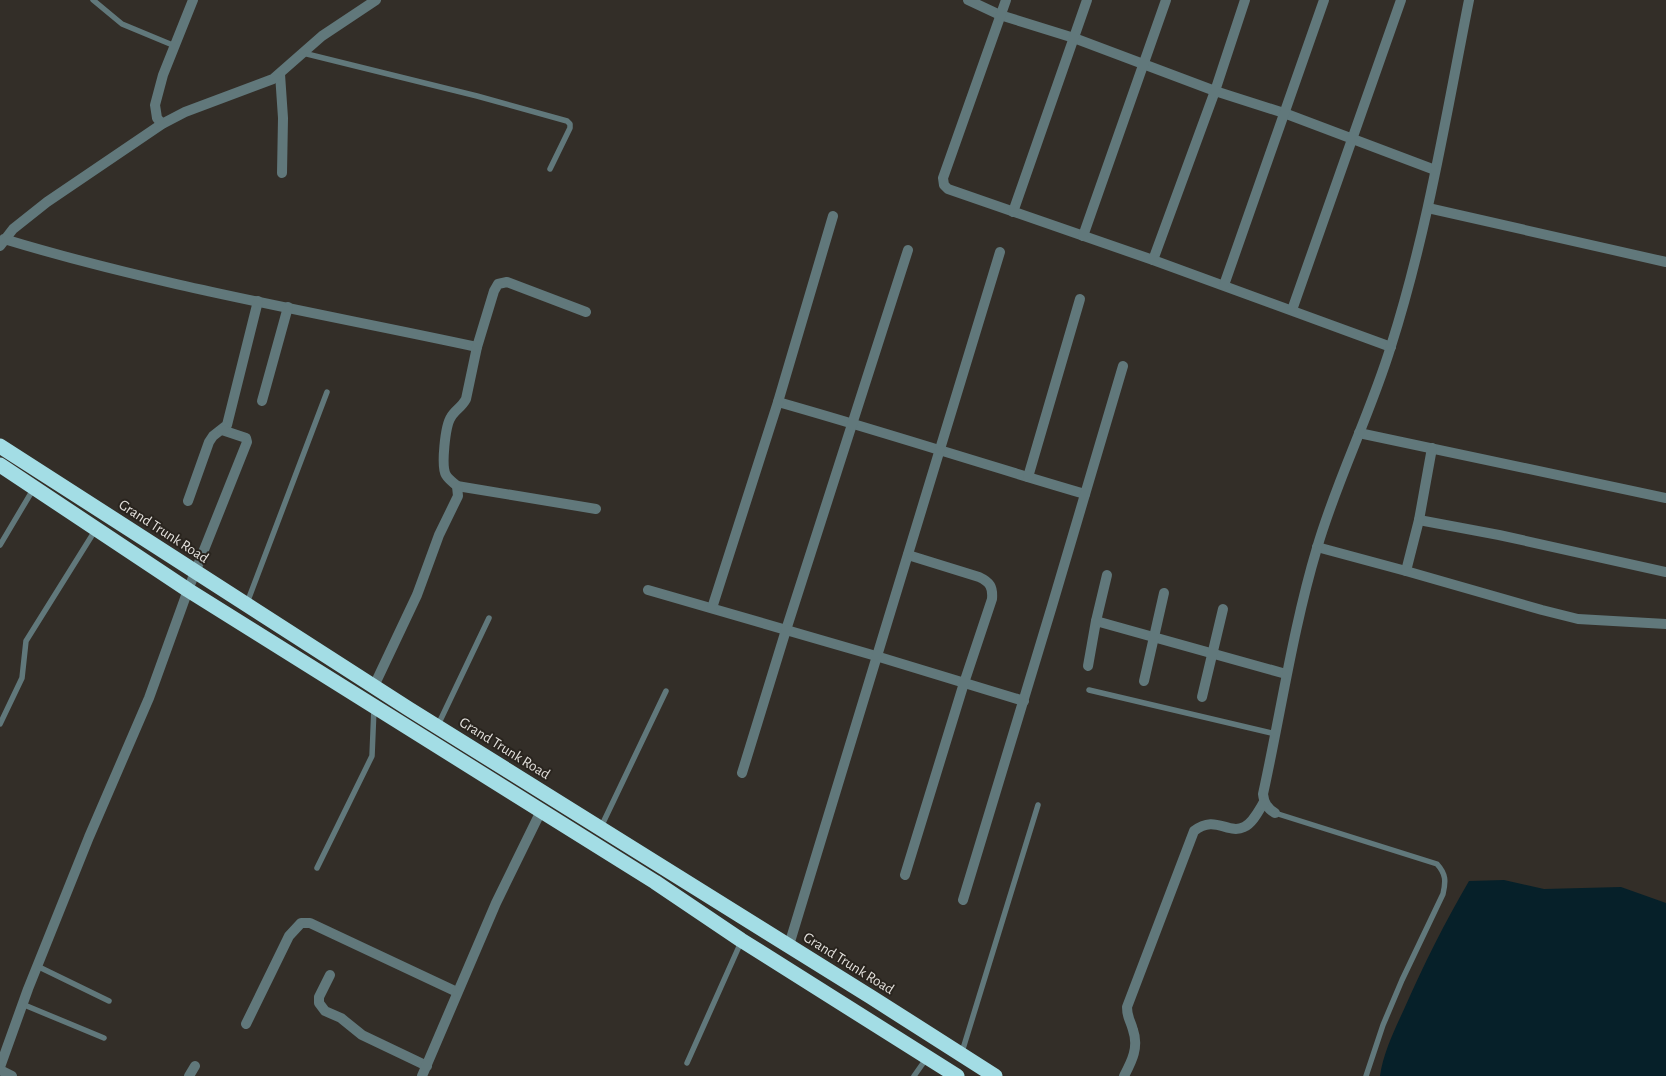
<svg xmlns="http://www.w3.org/2000/svg" width="1666" height="1076" font-family="'Alegreya Sans',sans-serif">
  <rect width="100%" height="100%" fill="#332e28"/>
  <path fill="#062029" d="M1504,880L1544,889L1621,887L1666,903V1076H1380C1383,1053 1395,1029 1405,1007C1424,964 1445,922 1469,881Z"/>
  <g fill="none" stroke-linecap="round" stroke-linejoin="round">
    <g stroke="#61787b" stroke-width="5.5">
      <polyline points="93,0 122,24 175,46"/>
      <polyline points="303,53 477,96 567,121 570,124 570,128 550,169"/>
      <polyline points="0,545 34,488"/>
      <polyline points="247,603 327,392"/>
      <polyline points="1089,690 1276,734"/>
      <polyline points="0,724 22,678 26,641 96,529"/>
      <polyline points="438,725 489,618"/>
      <path d="M1275,813L1437,864C1446,874 1446,881 1443,894L1402,980L1383,1025L1366,1076"/>
      <polyline points="601,827 666,691"/>
      <polyline points="317,868 372,756 374,708"/>
      <polyline points="37,966 109,1001"/>
      <polyline points="22,1004 104,1038"/>
      <polyline points="962,1052 1038,805"/>
      <polyline points="687,1063 741,942"/>
      <polyline points="914,1076 926,1059"/>
    </g>
    <g stroke="#61787b" stroke-width="10">
      <polyline points="968,0 1000,15 1074,38 1215,91 1284,113 1435,170"/>
      <polyline points="1006,0 943,178 944,185 948,189 1153,260 1391,347"/>
      <polyline points="280,74 283,118 282,173"/>
      <polyline points="162,124 157,118 155,105 163,75 193,0"/>
      <polyline points="1428,208 1666,262"/>
      <polyline points="1013,212 1087,0"/>
      <polyline points="1083,236 1166,0"/>
      <path d="M4,239C159,286 319,313 477,347"/>
      <polyline points="0,246 13,229 47,202 162,124 185,112 273,79 322,36 376,0"/>
      <polyline points="1153,260 1215,91 1245,0"/>
      <polyline points="1224,285 1324,0"/>
      <polyline points="1292,310 1401,0"/>
      <polyline points="262,401 288,307"/>
      <path d="M778,402C881,431 982,464 1085,494"/>
      <polyline points="1359,433 1666,498"/>
      <polyline points="1028,477 1080,299"/>
      <polyline points="457,486 596,509"/>
      <polyline points="188,501 209,442 213,436 227,425 258,301"/>
      <polyline points="1419,520 1499,535 1666,572"/>
      <polyline points="1317,547 1406,571 1542,610 1578,619 1666,624"/>
      <polyline points="1406,571 1419,520 1432,448"/>
      <polyline points="648,590 876,656 1024,701"/>
      <polyline points="712,608 778,402 833,216"/>
      <polyline points="1096,621 1286,674"/>
      <polyline points="1088,666 1096,621 1107,575"/>
      <polyline points="1144,681 1164,593"/>
      <path d="M374,686L417,595L439,535L458,496L457,486C454,483 449,480 446,475C441,467 445,426 451,417C455,410 462,407 466,399L477,347L494,291L498,284L507,282L586,312"/>
      <polyline points="1202,697 1223,609"/>
      <polyline points="742,773 786,630 908,250"/>
      <path d="M1275,813C1267,808 1264,803 1263,794C1281,712 1293,628 1317,548C1337,479 1370,415 1391,346C1427,233 1446,116 1469,0"/>
      <path d="M905,875L964,683L992,599C993,587 990,582 979,577L908,555"/>
      <polyline points="963,900 1052,606 1123,366"/>
      <polyline points="789,945 1000,252"/>
      <polyline points="330,975 319,997 319,1003 325,1011 341,1018 362,1035 427,1066"/>
      <polyline points="246,1024 289,936 301,923 310,923 457,992"/>
      <polyline points="0,1067 28,989 89,837 149,698 188,590 247,442 246,438 222,430"/>
      <polyline points="0,1070 12,1076"/>
      <polyline points="189,1076 195,1066"/>
      <polyline points="422,1076 496,903 541,811"/>
      <path d="M1124,1076C1132,1061 1139,1047 1133,1030C1130,1019 1127,1018 1127,1007L1194,831C1215,814 1228,835 1244,827C1253,823 1259,810 1264,802"/>
    </g>
    <g stroke="#a3dde5" stroke-width="15">
      <polyline points="0,446 409,709 871,997 995,1076"/>
      <polyline points="0,465 188,590 655,882 741,940 957,1076"/>
    </g>
  </g>
  <g text-anchor="middle" stroke-width="4" stroke-linejoin="round" paint-order="stroke">
    <g font-size="15" fill="#e3e0dc" stroke="#29241e">
      <text transform="translate(164 531) rotate(33)" y="5">Grand Trunk Road</text>
      <text transform="translate(505 748) rotate(32)" y="5">Grand Trunk Road</text>
      <text transform="translate(849 963) rotate(32)" y="5">Grand Trunk Road</text>
    </g>
  </g>
</svg>
